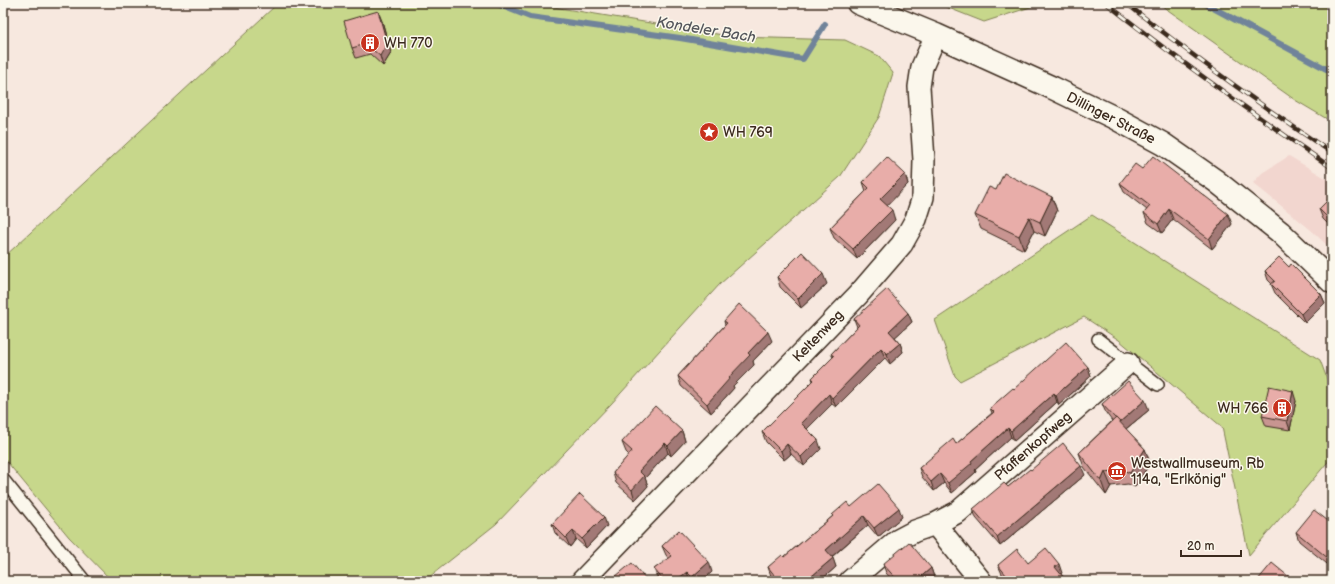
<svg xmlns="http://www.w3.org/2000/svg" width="1335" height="584" font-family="'Balsamiq Sans',sans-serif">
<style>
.built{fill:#f2d6cf}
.green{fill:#c7d78b;stroke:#818054}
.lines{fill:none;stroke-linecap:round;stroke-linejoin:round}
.stream{stroke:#6f839a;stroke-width:6}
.lane-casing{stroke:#3b2a1e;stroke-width:14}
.street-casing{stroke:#3b2a1e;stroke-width:24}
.secondary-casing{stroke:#3b2a1e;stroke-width:25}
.lane{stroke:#fbf7ec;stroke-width:11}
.street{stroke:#fbf7ec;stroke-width:21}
.secondary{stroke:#fbf7ec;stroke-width:22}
.rail-casing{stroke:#3b2a1e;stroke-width:4.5}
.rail{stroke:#fbf7ec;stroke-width:3;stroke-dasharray:9;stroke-linecap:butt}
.wall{fill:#c89591;stroke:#3b2a1e}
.shaded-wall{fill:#a27976;stroke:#3b2a1e}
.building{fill:#e8ada9;stroke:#3b2a1e}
.labels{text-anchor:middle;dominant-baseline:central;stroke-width:3;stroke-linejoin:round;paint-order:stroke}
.poi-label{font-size:14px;fill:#3b2a1e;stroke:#fbf7ec;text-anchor:start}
.street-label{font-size:14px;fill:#3b2a1e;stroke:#fbf7ec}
.water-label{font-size:15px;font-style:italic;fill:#55575c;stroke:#fbf7ec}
</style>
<rect width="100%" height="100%" fill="#f7e8df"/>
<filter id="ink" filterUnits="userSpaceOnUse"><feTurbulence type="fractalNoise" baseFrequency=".025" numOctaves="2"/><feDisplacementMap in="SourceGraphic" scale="8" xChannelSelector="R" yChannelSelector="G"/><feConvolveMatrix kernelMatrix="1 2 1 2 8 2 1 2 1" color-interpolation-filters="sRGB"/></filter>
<g filter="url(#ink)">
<path class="built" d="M1289 156 1332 182V250L1311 230 1253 183 1262 173Z"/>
<path class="green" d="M270 3H529L735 37 845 40 879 56 893 73 879 117 840 177 720 284 611 404 496 524 424 581H112L69 537 3 457V258L275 6Z
M936 3H1043L984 22Z
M1158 3H1332V122L1295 100Z
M1092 215 1320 360 1332 392V457L1249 555 1222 427 1119 340 1084 317 960 381 955 376 935 320Z"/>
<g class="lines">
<path class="stream" d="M495 3 530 17 680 38 803 59 825 24
M1204 3 1332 72"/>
<defs>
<path id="lane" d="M1098 339 1158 385
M3 479 85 581"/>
<path id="street" d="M935 524 981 581
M582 581 858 295 902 244 916 219 923 197 924 160 919 87 922 67 936 35
M850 581 898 540 915 531 935 524 958 512 1128 363"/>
<path id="secondary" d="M858 3 936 35 1053 88 1115 118 1163 144 1216 181 1280 232 1332 282"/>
</defs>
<use href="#lane" class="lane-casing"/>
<use href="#street" class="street-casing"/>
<use href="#secondary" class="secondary-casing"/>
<use href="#lane" class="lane"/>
<use href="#street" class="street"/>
<use href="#secondary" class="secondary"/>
<defs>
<path id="rail" d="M1106 3C1179 61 1255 115 1332 168
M1126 3C1192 56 1262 106 1332 153"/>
</defs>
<use href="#rail" class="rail-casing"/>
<use href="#rail" class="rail"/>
</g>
<path class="wall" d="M382 21 391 53 383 66 370 54 356 58 352 48Z
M1142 169 1232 224 1212 249 1173 219 1162 233 1148 223 1144 213 1147 210 1124 192 1120 183Z
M905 174 908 184 887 205 895 220 857 259 834 238 830 228 866 191 863 182Z
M996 190 1052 197 1057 211 1045 236 1034 231 1024 250 981 229 975 215Z
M1332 196V228L1323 219 1319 209Z
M1289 267 1321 294 1325 303 1305 323 1275 293 1271 284H1272L1268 280 1265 271Z
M777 277 827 284 801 308 780 287Z
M908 313 912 322 895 337 900 343 903 352 890 364 885 358 836 407 832 404 807 429 821 449 804 466 791 454 784 460 766 442 762 432 813 381 812 378 833 357 831 354 857 327 854 319Z
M724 321 772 341 753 361 754 365 733 386 734 388 711 413 681 386 678 376 725 325Z
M1088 367 1091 376 1059 405 1057 402 1014 441 1011 437 975 470 976 472 952 493 944 483 934 491 922 477 919 468 956 444 992 413 990 408 1014 389Z
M1296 401 1290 430 1266 426 1262 416Z
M1102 404 1149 410 1126 429 1145 449 1150 463 1135 487 1128 484 1111 486 1106 495 1084 467 1079 453 1112 421 1106 413Z
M682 431 685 441 671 456 668 453 645 478 648 486 635 500 616 483 613 473 629 455 626 452 622 442Z
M1031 470 1085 475 1000 546 976 518 973 509 1008 487Z
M851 507 902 517 878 537 868 525 832 557 836 567 820 581H775L771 576 768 567 784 557 833 516 832 515Z
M552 524 607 526 586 548 576 539 570 547 555 533Z
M1332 524V568L1299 541 1296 532Z
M662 546 712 572 702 581H660L658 579 654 569 669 559 666 555Z
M1028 563 1062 573 1061 574 1064 578 1065 581H1008L1002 574 998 565Z
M883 564 931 568 934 577 930 581H893L886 573Z"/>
<path class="shaded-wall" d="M378 11 382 21 391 53 383 66 380 56Z
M905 174 908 184 884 209 880 199Z
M1052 197 1057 211 1045 236 1040 222Z
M1169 209 1173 219 1162 233 1158 224Z
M892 210 895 220 857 259 853 249Z
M1228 214 1232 224 1212 249 1209 239Z
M1029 217 1034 231 1024 250 1019 236Z
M823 274 827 284 801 308 798 299Z
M1321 294 1325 303 1305 323 1301 314Z
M908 313 912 322 892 340 889 331Z
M768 332 772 341 753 361 754 365 733 386 734 388 711 413 707 404 729 377 748 353Z
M900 343 903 352 890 364 887 354Z
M881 348 885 358 836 407 832 398Z
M1088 367 1091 376 1059 405 1056 395Z
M1293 391 1296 401 1290 430 1287 421Z
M1054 393 1057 402 1014 441 1011 431Z
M829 394 832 404 804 432 801 423Z
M1145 400 1149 410 1122 432 1119 423Z
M1008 428 1011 437 975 470 976 472 952 493 948 483 971 461Z
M682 431 685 441 671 456 668 446Z
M818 440 821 449 804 466 801 457Z
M665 443 668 453 645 478 648 486 635 500 632 490 639 471Z
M787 444 791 454 784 460 781 451Z
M1145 449 1150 463 1135 487 1130 473Z
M1081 466 1085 475 1000 546 997 537Z
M1105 472 1111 486 1106 495 1101 481Z
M940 474 944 483 934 491 931 482Z
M899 508 902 517 878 537 874 528Z
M864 516 868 525 829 559 826 550Z
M604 517 607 526 586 548 582 539Z
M573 531 576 539 570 547 566 538Z
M1332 555V567L1329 559Z
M833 558 836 567 820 581H806Z
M709 562 712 572 702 581H693L692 577Z
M1059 564 1062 573 1058 576 1055 567Z
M931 568 934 577 930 581H916Z
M687 572 690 581H675Z
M799 575 802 581H792Z
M1064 578 1065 581H1060Z"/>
<path class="building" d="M378 11 387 43 380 56 366 44 352 48 344 21Z
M1153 156 1228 214 1209 239 1169 209 1158 224 1144 213 1150 206 1120 183 1135 164 1142 169Z
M887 157 905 174 880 199 892 210 853 249 830 228 869 188 863 182Z
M1004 173 1052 197 1040 222 1029 217 1019 236 975 215 989 187 996 190Z
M1332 196V222L1319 209Z
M802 252 823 274 798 299 777 277Z
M1279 257 1289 267 1291 264 1321 294 1301 314 1271 284 1275 281 1265 271Z
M887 289 908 313 889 331 900 343 887 354 881 348 832 398 829 394 801 423 818 440 801 457 787 444 781 451 762 432 814 380 812 378 834 356 831 354 859 325 854 319Z
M739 304 768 332 748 353 750 355 729 377 730 378 707 404 678 376 727 323 724 321Z
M1066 342 1088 367 1056 395 1054 393 1011 431 1008 428 971 461 972 463 948 483 940 474 931 482 919 468 953 439 956 444 994 412 990 408 1013 388 1014 389Z
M1128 381 1145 400 1120 422 1116 418H1115L1102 404Z
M1269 386 1293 391 1287 421 1262 416Z
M655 406 682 431 668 446 665 443 639 471 644 476 632 490 613 473 632 451 622 442Z
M1116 418 1145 449 1130 473 1123 470 1105 472 1101 481 1079 453Z
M1063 443 1081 466 997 537 973 509 1004 483 1008 487 1030 469 1031 470Z
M878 484 899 508 874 528 864 516 826 550 833 558 806 581H805L799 575 792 581H779L768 567 782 555 784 557 833 516 832 515 847 502 851 507Z
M580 494 604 517 582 539 573 531 566 538 552 524Z
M1314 510 1332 524V555L1329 559 1296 532Z
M679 530 709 562 692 577 687 572 675 581H664L654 569 672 556 662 546Z
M909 542 931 568 916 581H898L883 564Z
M1046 548 1059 564 1055 567 1064 578 1060 581H1011L998 565 1017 549 1028 563Z
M632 563 647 581H610Z
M1272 563 1294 581H1257Z
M487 577 490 581H482Z"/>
</g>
<defs>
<symbol id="building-disc" viewBox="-11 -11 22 22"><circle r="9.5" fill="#c8321e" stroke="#fbf7ec"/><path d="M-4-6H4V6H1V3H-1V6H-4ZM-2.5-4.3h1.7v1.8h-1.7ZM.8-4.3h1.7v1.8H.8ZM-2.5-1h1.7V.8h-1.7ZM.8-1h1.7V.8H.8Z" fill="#fff"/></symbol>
<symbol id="sight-disc" viewBox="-11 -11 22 22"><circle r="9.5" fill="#c8321e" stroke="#fbf7ec"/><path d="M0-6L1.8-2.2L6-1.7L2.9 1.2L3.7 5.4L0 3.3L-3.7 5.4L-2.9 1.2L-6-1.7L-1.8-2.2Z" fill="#fff"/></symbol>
<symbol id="museum-disc" viewBox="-11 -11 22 22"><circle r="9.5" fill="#c8321e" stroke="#fbf7ec"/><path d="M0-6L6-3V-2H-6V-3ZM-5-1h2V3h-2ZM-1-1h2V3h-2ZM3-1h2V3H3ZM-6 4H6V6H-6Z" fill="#fff"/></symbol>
</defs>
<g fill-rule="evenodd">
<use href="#building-disc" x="359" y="32" width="22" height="22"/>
<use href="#sight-disc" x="698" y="121" width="22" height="22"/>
<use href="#building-disc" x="1271" y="397" width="22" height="22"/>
<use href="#museum-disc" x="1106" y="460" width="22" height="22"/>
</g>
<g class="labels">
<g class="poi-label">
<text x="384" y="43">WH 770</text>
<text x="723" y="132">WH 769</text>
<text x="1268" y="408" text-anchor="end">WH 766</text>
<text x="1131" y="463">Westwallmuseum, Rb<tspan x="1131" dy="16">114a, "Erlkönig"</tspan></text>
</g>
<g class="street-label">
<text transform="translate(1111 118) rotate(27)">Dillinger Straße</text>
<text transform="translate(818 336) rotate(-46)">Keltenweg</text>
<text transform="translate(1033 446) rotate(-41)">Pfaffenkopfweg</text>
</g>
<g class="water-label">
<text transform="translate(706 30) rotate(9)">Kondeler Bach</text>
</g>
</g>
<rect width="1335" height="584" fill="none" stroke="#fbf7ec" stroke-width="16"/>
<rect x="8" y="8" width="1319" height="568" fill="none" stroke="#3b2a1e" stroke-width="1.5" filter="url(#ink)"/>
<path d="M1181 550v6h60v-6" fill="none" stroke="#3b2a1e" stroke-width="2"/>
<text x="1187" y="550" font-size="12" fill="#3b2a1e" stroke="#fbf7ec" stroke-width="3" paint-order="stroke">20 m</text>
</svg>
